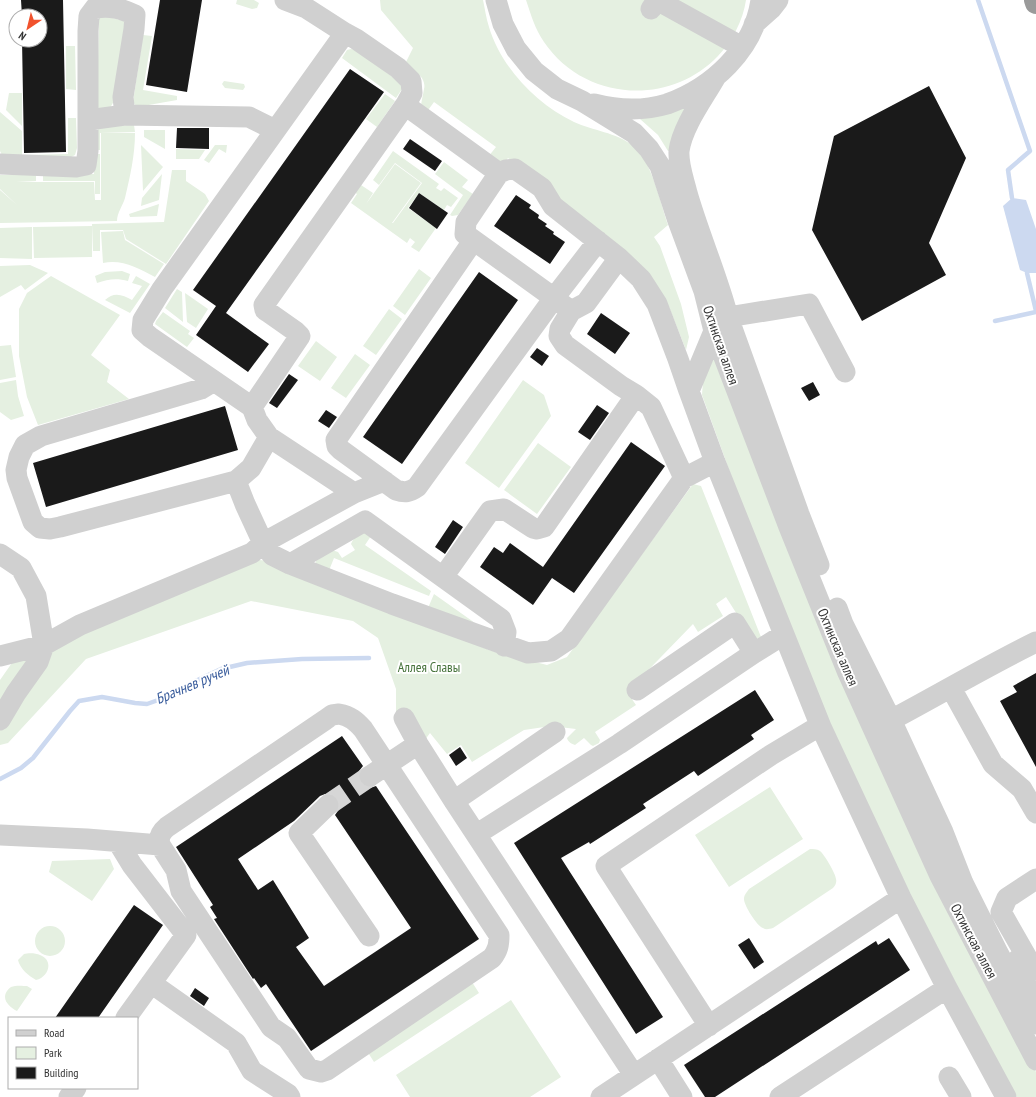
<svg xmlns="http://www.w3.org/2000/svg" width="1036" height="1097" font-family="'PT Sans Narrow',sans-serif">
<style>
.green{fill:#e5f0e1}
.water{fill:#ccd9f0}
.lines{fill:none;stroke-linecap:round;stroke-linejoin:round}
.stream{stroke:#ccd9f0;stroke-width:4.5}
.building{fill:#1a1a1a;fill-rule:evenodd}
.minor-tunnel{stroke:#d6d6d6;stroke-width:21;stroke-dasharray:21 10;stroke-linecap:butt}
.minor{stroke:#d0d0d0;stroke-width:21}
.highway{stroke:#9a9a9a;stroke-width:22}
.labels{text-anchor:middle;dominant-baseline:central;stroke-width:4;stroke-linejoin:round;paint-order:stroke}
.street-label{font-size:14px;fill:#333;stroke:#fff}
.park-label{font-size:14px;fill:#47733c;stroke:#fff}
.water-label{font-size:15px;font-style:italic;fill:#395c9c;stroke:#fff}
</style>
<rect width="100%" height="100%" fill="#fff"/>
<path class="green" d="M237 0H254L259 3 257 8 252 9 236 4Z
M380 0H483C485 9 486 18 489 27 501 67 536 104 574 122 593 131 616 132 633 146 652 161 660 202 668 225L654 237 660 246 681 304 689 337 686 350 669 307 656 286 559 201 550 187 508 158 505 162 502 163 488 157 496 147 434 102 426 113 421 108C421 101 423 96 424 89 427 77 413 70 405 64L413 48 381 10Z
M526 0H746C743 21 732 41 718 56 669 107 584 101 544 42 535 29 531 15 526 0Z
M99 14 127 22 114 101 110 108 103 110 97 107Z
M143 35 152 36 143 90 177 96V100L137 107 133 102Z
M66 46H75L76 90 66 89Z
M351 49 356 50 401 83 402 89 396 98 342 58 347 50Z
M224 81 244 84 245 87 243 90 225 88 222 84Z
M9 93H22V126L6 110Z
M385 94 395 101 377 127 366 119Z
M685 108 670 151H668L658 135 640 119Z
M0 112 22 131V155L68 154V118H76L77 148 75 155 71 157 2 155 0 151Z
M134 125 135 132 100 133V150H94L98 129 103 126Z
M144 130H165V149L144 137Z
M101 133H135C135 155 130 177 125 198 123 205 117 213 117 221L0 223V190L17 205 21 218 17 205 0 189V175H36V181L16 182H94L96 218 95 200H101Z
M141 145 163 167 143 191Z
M215 145H227L226 153 219 149 209 163 204 160Z
M176 149 205 150 199 159H176Z
M393 151 439 184 436 188 441 191 444 188 458 198 451 207 447 205 444 210 419 193 408 208 436 228 419 252 411 247 415 242 410 238 407 243 351 203 357 194 353 191 358 183 373 193 366 204 395 164 421 183 392 223H393L422 183 395 163 379 185 373 180Z
M94 154H100V194H95V181H43V174H94Z
M444 162 468 180 462 187 473 194 458 215 452 216 450 215 463 195 435 174Z
M172 170H186V181L205 194 209 201 166 264 126 239 123 230H100V251H93L92 224 164 222Z
M162 174 159 200 141 206 142 198Z
M159 204 157 216 130 217 129 214Z
M92 226V257L34 258 33 227Z
M32 227V259L0 258V228Z
M123 231 125 240 164 264 155 277C138 268 122 259 103 263L101 232Z
M30 265 48 273 25 290 21 285 0 297V266Z
M419 269 431 278 405 315 393 306Z
M122 271 130 274 128 281C117 278 108 279 97 283L95 276 105 272Z
M51 276 120 315 91 355 110 370 107 382 129 399 38 425 27 397 19 356V309L27 293Z
M136 276 150 284 130 313 105 300C114 291 123 295 132 300L142 286 132 283Z
M177 289 182 292 183 322 165 308Z
M185 293 208 309 196 328 187 322Z
M389 309 402 319 376 355 363 346Z
M163 312 190 331 188 334 194 338 187 347 155 324 156 321Z
M316 341 337 357 320 381 298 366Z
M11 345 16 377 0 380V346Z
M355 354 370 365 346 398 331 388Z
M716 359 937 880 1036 1072V1097H1017L1014 1095 908 891 830 723 761 558 702 395 703 381 713 360Z
M16 380 18 396 24 416 11 420 0 412V383Z
M523 380 544 395 551 416 499 488 465 463Z
M538 443 571 467 537 514 504 490Z
M693 484 701 486 761 637 757 639 752 638 726 597 716 604 723 616 698 632 693 624 627 692 636 705 595 732 600 740 599 743 593 746 591 745 584 738 575 745C572 744 568 742 567 738L576 729 551 726 524 730 472 762 461 745 447 754 430 733 422 744 396 721V689L378 638 353 621 251 601 86 659 8 743 0 745V680L14 660 259 560 281 562 489 650 547 665 567 657Z
M365 532 371 536 365 545 431 591 429 596 334 558 328 573 315 566 316 561 332 550 338 552 342 558 355 550 351 544C354 537 358 535 365 532Z
M434 594 475 623 428 608Z
M770 787 803 839 729 887 695 835Z
M810 849C813 849 817 849 820 851 824 854 836 874 836 879 837 883 835 886 833 888L773 928C769 929 766 930 763 928 757 926 743 904 744 898 744 895 747 892 749 889Z
M110 859 114 869 92 901 49 872 52 861Z
M35 941a15 15 0 1 1 30 0a15 15 0 1 1-30 0Z
M24 954C28 953 36 953 40 955 54 960 49 977 36 980 29 976 20 969 18 960Z
M472 982 479 993 374 1062 367 1051Z
M27 986 32 989 17 1011C10 1007 1 1000 7 991 8 990 9 988 11 987 16 985 23 986 27 986Z
M511 1000 561 1077 530 1097H410L396 1075Z"/>
<path class="water" d="M1012 198 1026 200 1036 229V273H1027L1020 270 1003 206Z"/>
<g class="lines">
<path class="stream" d="M978 0 1030 151 1008 170 1012 198
M1027 273 1036 311
M995 321 1036 312
M0 779 21 768 33 758 70 711 79 701 102 697 135 703 147 704 161 699 185 686 221 669 247 663 302 659 369 658"/>
</g>
<path class="building" d="M21 0H63L66 152 24 153 22 40H40V16H22Z
M160 0H202L187 92 146 85Z
M350 69 384 92 226 313 269 344 248 372 196 335 216 306 193 290Z
M929 86 966 158 929 243 946 275 862 321 812 230 834 136Z
M177 128H209V149L176 148Z
M410 139 442 161 435 171 403 149Z
M419 193 448 213 437 229 409 208Z
M516 195 531 205 529 208 539 215 538 218 547 224 545 226 554 232 553 234 565 242 550 264 494 226Z
M479 272 518 300 402 464 363 437Z
M601 313 630 333 615 354 587 334Z
M537 348 549 356 542 366 530 357Z
M289 374 298 380 277 408 269 403Z
M813 382 820 395 809 401 801 388Z
M597 405 609 413 590 440 578 432Z
M225 406 238 450 46 507 33 463Z
M326 410 337 417 329 428 318 421Z
M631 442 665 466 574 593 552 578 533 605 480 567 494 547 503 553 510 543 543 567Z
M453 520 463 527 445 554 435 547Z
M1036 673V767L1000 701 1017 692 1013 686Z
M755 690 774 720 751 735 754 739 698 776 694 771 643 804 646 808 590 844 589 842 561 858 663 1017 636 1034 514 843Z
M342 736 363 766 359 771 358 776 360 783 364 787 370 788 376 786 479 939 311 1051 266 984 261 988 254 978 253 979 214 919 217 918 210 907 213 905 176 847ZM325 794H332L337 797 340 802V808L335 815 411 928 324 986 296 947 309 938 273 880 258 890 238 859 294 821 320 796Z
M460 747 467 758 456 766 449 755Z
M134 905 163 925 98 1018H55Z
M749 938 764 962 754 969 738 945Z
M889 938 910 970 715 1097H705L684 1065 876 941 878 945Z
M195 988 209 998 204 1006 190 996Z"/>
<g class="lines">
<path class="minor-tunnel" d="M328 805 370 776"/>
<path class="minor" d="M285 0 306 8 345 33 356 39 398 68 411 81 412 93 406 104 412 110 499 173 506 170 515 169 542 188 553 206 619 258 641 279 657 304 678 359 689 391
M496 0 503 24 516 49 534 71 557 89 582 101 634 133 649 149 660 166 677 218 704 291 714 331 789 527 848 673 940 876 1036 1060
M651 9 657 0 742 47
M754 24 771 9 778 0
M345 33 162 289 143 320 142 330 150 337 252 407 300 336 295 331 268 312 265 310 264 305 406 104
M715 78C703 99 682 127 679 151 678 165 684 180 687 193 699 235 717 275 728 317L799 514 819 565
M594 104C617 110 644 111 667 104 712 88 754 50 761 0
M88 120 125 115 249 117 275 130
M0 164 76 167 86 165 88 151V31L89 16 95 8C111 6 120 8 135 15L134 29 123 97 125 115
M499 173 466 222 465 234 554 298 598 241
M473 241 336 440 337 446 341 450 396 490C405 493 410 492 417 487L554 298 571 311 586 303 619 258
M571 311 560 329 559 336 565 345 621 386 636 395 651 407 684 478
M728 317 809 304 845 372
M714 331 689 391 715 462 821 727 901 898 947 988 1006 1097
M214 381 201 389 41 436 25 445 19 457 16 470 17 478 33 522 40 528 50 529 60 527 236 481 251 468 269 437 257 420 252 407
M269 437 354 493
M236 481 245 504 263 543 272 555 290 564 392 604 528 653 551 651 569 639 684 478 715 462
M0 554 21 568 36 596 44 645 38 662 16 693 0 720
M290 564 365 521 501 619 506 632 504 646
M443 577 490 511 504 509 533 528 537 529 544 527 636 395
M837 608 843 624 891 720 943 832 963 883 997 951 1036 1024
M0 656 44 645 80 625 252 553 263 543 354 493 384 481
M951 688 993 764 1022 789 1036 813
M637 690 735 623 754 653
M339 714C350 716 356 721 363 729L499 935C499 945 498 950 492 958L327 1070 321 1072 309 1069 287 1038 271 1027 181 891 176 870 160 845C158 837 161 832 167 827L325 720 332 715Z
M404 718 418 744 454 801 634 1075
M891 720C940 694 987 666 1036 642
M370 776 418 744
M454 801 555 732
M328 805 299 833 369 936
M477 834 619 744 754 653 783 635
M0 835 87 839 160 845
M118 842 132 865 186 935 126 1018
M1017 960 1036 992
M1034 970 1001 912 1007 898 1036 879
M151 983 236 1043 252 1071 288 1094 290 1097
M709 1026 606 866 771 755 811 731 821 727
M658 1059 682 1097
M949 1077 961 1097
M69 1097 76 1088
M601 1097 901 898
M780 1097 947 988"/>
<path class="highway" d="M1035 0 1036 3"/>
</g>
<g class="labels">
<g class="street-label">
<text transform="translate(721 345) rotate(71)">Охтинская аллея</text>
<text transform="translate(838 647) rotate(67)">Охтинская аллея</text>
<text transform="translate(974 941) rotate(62)">Охтинская аллея</text>
</g>
<g class="park-label">
<text x="429" y="667">Аллея Славы</text>
</g>
<g class="water-label">
<text transform="translate(192 684) rotate(-23)">Брачнев ручей</text>
</g>
</g>
<rect x="8" y="1017" width="130" height="72" fill="#ffffff" stroke="#adadad"/>
<rect x="16" y="1030" width="20" height="6" fill="#d0d0d0" stroke="#adadad"/>
<text x="44" y="1037" font-size="12" fill="#333333">Road</text>
<rect x="16" y="1047" width="20" height="12" fill="#e5f0e1" stroke="#adadad"/>
<text x="44" y="1057" font-size="12" fill="#333333">Park</text>
<rect x="16" y="1067" width="20" height="12" fill="#1a1a1a" stroke="#adadad"/>
<text x="44" y="1077" font-size="12" fill="#333333">Building</text>
<g transform="translate(28 28) rotate(215)"><circle r="19" fill="#ffffff" stroke="#adadad"/>
<path d="M0-3L7 15L0 10L-7 15Z" fill="#f1522d"/>
<text y="-6" font-size="11" font-weight="bold" text-anchor="middle" fill="#333333">N</text>
</g>
</svg>
